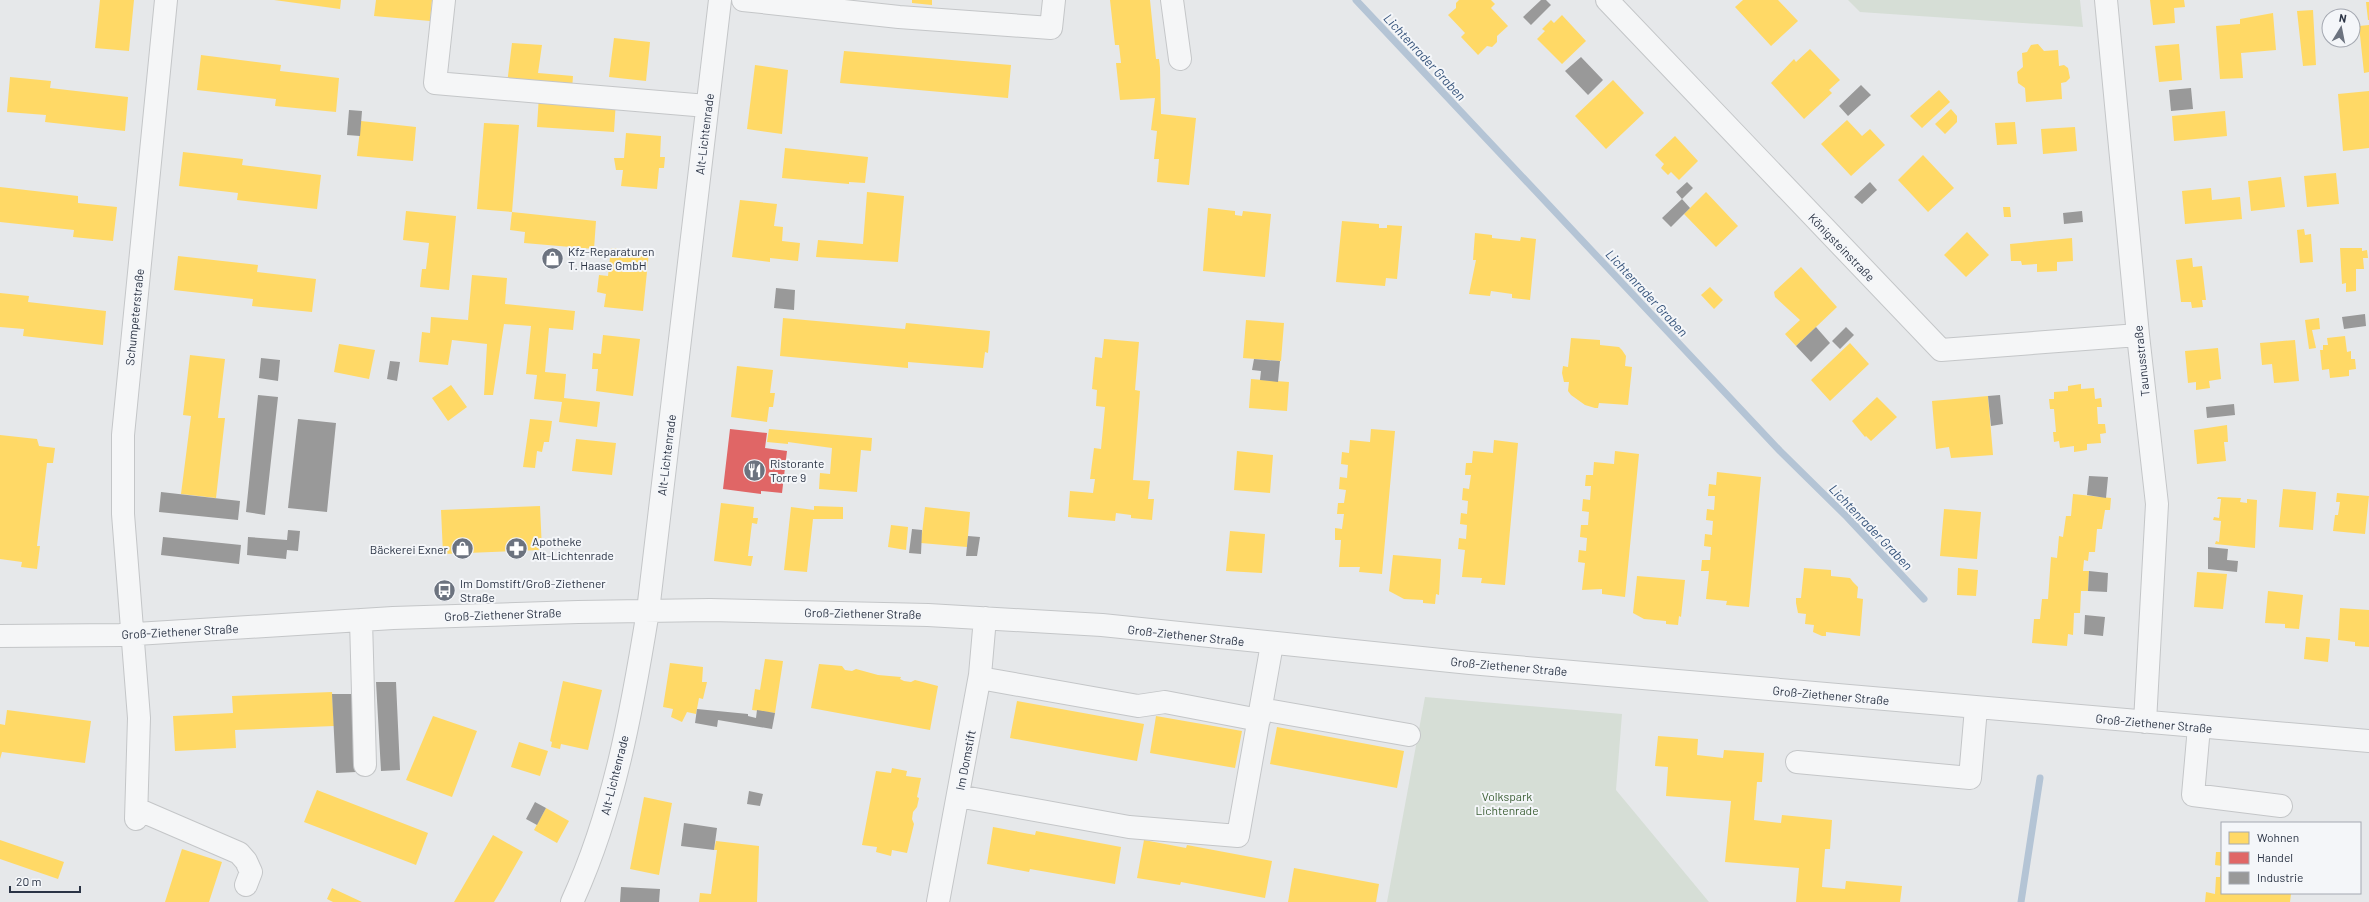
<svg xmlns="http://www.w3.org/2000/svg" width="2369" height="902" font-family="Barlow,sans-serif">
<style>
.green{fill:#d6ded6}
.homes{fill:#ffd966}
.shops{fill:#e06666}
.industry{fill:#999}
.lines{fill:none;stroke-linecap:round;stroke-linejoin:round}
.stream{stroke:#b4c4d5;stroke-width:7}
.minor-casing{stroke:#c4c6c8;stroke-width:24}
.minor{stroke:#f5f6f7;stroke-width:22}
.labels{text-anchor:middle;dominant-baseline:central;stroke-width:4;stroke-linejoin:round;paint-order:stroke}
.street-label{font-size:12px;fill:#2b3445;stroke:#f4f6f9}
.poi-label{font-size:12px;fill:#2b3445;stroke:#f4f6f9;text-anchor:start}
.park-label{font-size:12px;fill:#3f6138;stroke:#f4f6f9}
.water-label{font-size:13px;font-style:italic;fill:#34527a;stroke:#f4f6f9}
</style>
<rect width="100%" height="100%" fill="#e6e8ea"/>
<path class="green" d="M1848 0H2080L2083 27 1860 12Z
M1425 697 1622 714 1616 790 1709 902H1387Z"/>
<path class="homes" d="M100 0H134L129 51 95 48Z
M274 0H341L340 9Z
M376 0H432L430 21 374 16Z
M912 0H932V5L912 3Z
M1110 0H1150L1156 59H1159L1160 68 1161 114 1196 118 1189 185 1157 182 1159 159H1154L1157 131 1151 130 1155 98 1120 100 1116 63H1121L1119 45H1115Z
M1459 0H1491L1495 4 1491 8 1508 26 1497 36V42L1492 47 1487 46 1478 55 1461 37 1465 33 1448 15 1456 8V3Z
M1743 0H1778L1798 21 1771 46 1735 7Z
M2150 0H2184L2185 7 2174 8 2175 23 2153 25Z
M2366 2H2369V20H2368Z
M2313 10 2316 65 2303 66 2297 11Z
M2273 13 2276 50 2241 53 2243 78 2220 79 2216 26 2240 24V19Z
M1562 15 1586 41 1562 64 1537 39 1545 31 1542 29 1551 20 1554 23Z
M2369 25V72L2364 73 2359 26Z
M614 38 650 42 646 81 609 77Z
M512 43 542 45 538 73 573 76 572 89 507 84Z
M2038 44 2044 51 2058 50 2059 66 2064 65 2068 68 2070 78 2066 82 2061 83 2062 99 2026 102 2025 88 2018 83 2017 72 2023 67 2022 53 2027 52 2031 45Z
M2179 44 2182 80 2159 82 2155 46Z
M1810 49 1840 80 1829 90 1832 93 1804 119 1771 83 1794 59 1796 62Z
M844 51 1011 65 1008 98 840 83Z
M201 55 281 65 280 71 339 78 336 112 275 106 276 99 197 90Z
M755 65 788 70 782 134 747 129Z
M10 77 51 81 50 88 128 97 125 131 45 122 46 115 7 112Z
M1613 80 1644 113 1606 149 1575 116Z
M1939 90 1950 102 1922 128 1910 116Z
M2369 91V148L2343 151 2338 94Z
M539 95 616 100 614 132 537 127Z
M1951 109 1957 116V122L1945 134 1935 124Z
M2225 111 2227 136 2174 141 2172 116Z
M1847 120 1862 136 1870 129 1885 145 1851 176 1821 144Z
M361 121 416 127 413 161 357 156Z
M2015 122 2017 144 1997 145 1995 123Z
M484 123 519 125 512 212 477 209Z
M2075 127 2077 151 2043 154 2041 129Z
M626 133 661 136 660 157H665L664 168H659L657 189 621 186 623 170H616L614 158H624Z
M1675 136 1698 161 1679 180 1671 172 1668 175 1661 168 1664 164 1655 155Z
M785 148 868 157 865 183 849 182V184L782 178Z
M183 152 243 159 242 165 321 175 317 209 237 200 238 193 179 186Z
M1923 155 1954 188 1928 212 1898 180Z
M2336 173 2339 204 2307 207 2304 176Z
M2281 177 2285 207 2251 211 2248 181Z
M0 187 78 196V203L117 207 113 241 73 237 74 230 0 222Z
M2211 188 2212 200 2240 197 2242 219 2185 224 2182 191Z
M867 192 904 196 898 262 816 257 818 240 863 244Z
M1706 192 1738 226 1716 247 1684 214Z
M740 200 777 204 774 226 783 227 782 241 800 243 798 261 770 258V262L732 257Z
M2003 207H2010L2011 217H2004Z
M1208 208 1235 211V215L1242 216 1243 211 1271 214 1265 277 1203 271Z
M406 211 456 216 449 290 420 287 422 269H426L429 243 403 240Z
M512 212 596 221 594 249 524 243 525 232 510 230Z
M1342 221 1379 224V228H1387V225L1402 226 1397 279 1386 278 1385 286 1336 282Z
M2304 229 2305 235 2311 234 2313 262 2300 263 2297 230Z
M1967 232 1989 255 1966 277 1944 255Z
M1475 233 1492 235V238L1520 241 1521 237 1536 239 1530 300 1512 298V294L1491 291 1490 296 1469 294 1476 260H1473Z
M2072 238 2073 261 2057 262V271L2037 272V264L2022 265 2021 261H2011L2010 244Z
M611 248 649 252 643 311 604 307 606 294 597 292 599 275 608 276Z
M2340 248H2362V251L2367 250 2368 258H2363L2364 269H2356V291L2346 292V283L2342 284Z
M178 256 258 265 257 272 316 279 312 312 252 306 253 299 174 290Z
M2192 258 2193 267 2202 266 2206 300H2202L2203 307 2192 308 2191 302H2181L2176 260Z
M1801 267 1837 307 1796 346 1785 334 1800 320 1775 297 1774 292Z
M472 275 507 278 505 304 575 311 573 330 549 328 545 372 566 374 564 398 600 402 597 427 559 422 562 402 534 399 537 375 526 374 531 326 504 324 493 395H484L487 344 452 340 448 365 419 362 422 332 430 333 431 317 468 320Z
M1710 287 1723 300 1714 309 1701 295Z
M0 293 29 296 28 302 106 311 103 345 23 336 24 329 0 327Z
M783 318 905 329 906 323 990 331 988 353 985 352 983 368 908 362V368L780 356Z
M2319 318 2320 329 2312 330 2316 348 2309 349 2305 320Z
M1246 320 1284 323 1281 361 1243 358Z
M603 335 640 339 633 396 596 391 598 369H592L593 353 601 354Z
M2345 336 2347 352 2351 351V359H2355L2356 369 2349 370V376L2330 378 2329 369 2322 370 2320 350H2323V345H2328L2327 338Z
M1571 338 1600 340V345L1619 347 1622 350 1626 356 1625 366 1632 367 1628 405 1599 403 1598 408H1595L1585 405 1571 395 1568 391 1569 382H1564L1562 373 1563 366 1568 367Z
M1104 339 1139 342 1135 390 1140 391 1133 480 1150 481 1148 499H1154L1152 520 1131 518V515L1116 513 1115 521 1068 517 1070 491 1093 493 1095 479H1090L1094 448 1101 449 1105 407 1096 406 1097 390 1092 389 1095 357 1102 358Z
M2295 340 2299 381 2274 383 2272 364 2262 365 2260 343Z
M1850 343 1869 364 1830 401 1811 380Z
M339 344 375 350 369 379 334 372Z
M2218 348 2221 379 2209 381 2210 388 2196 390V382L2188 383 2185 351Z
M190 355 225 359 218 418H225L216 498 181 494 191 416 183 415Z
M737 366 773 370 770 393H775L773 407H769L767 422 731 417Z
M1251 379 1289 382 1287 411 1249 408Z
M2081 384V389L2094 388 2095 399 2101 398 2102 407H2097L2098 424H2105L2106 433 2100 434 2101 443 2087 444V450L2074 452V446L2060 448 2059 441 2054 442 2053 432H2056L2054 409H2050L2049 399H2054V392L2068 391V386Z
M451 385 467 407 448 421 432 398Z
M1988 396 1993 455 1951 458 1949 447 1936 449 1932 401Z
M1877 397 1897 417 1871 441 1866 436 1865 437 1852 421Z
M530 419 552 421 549 442H544L542 452 537 451 535 468 523 467Z
M2227 425 2228 442H2224L2226 461 2197 464 2194 430Z
M769 429 872 438 871 451 861 450 857 492 819 489 820 473 830 474 832 448 788 442V444L767 442Z
M1371 429 1395 431 1382 574 1359 572 1360 567H1339L1341 540H1335V528L1342 529 1344 514H1337L1338 503H1344L1346 490 1339 489 1340 477 1347 478 1348 465 1341 464 1342 452 1349 453 1350 440 1370 442Z
M0 435 37 439 39 446 55 448 53 463H47L37 546H40L37 569 21 567 22 562 0 559Z
M576 439 616 443 612 475 572 471Z
M1494 440 1518 443 1505 585 1481 583 1482 578 1462 577 1465 550 1458 549 1459 538 1466 539 1467 525 1460 524 1461 513 1467 514 1468 501 1462 500 1463 488 1469 489 1471 475H1465L1466 463H1472L1473 451 1493 453Z
M1237 451 1273 455 1270 493 1234 490Z
M1615 451 1639 454 1625 597 1602 594V589L1582 590 1585 563 1578 562 1579 550 1586 551 1587 538 1580 537 1581 525H1588L1589 512 1582 511 1583 499 1590 500 1591 486H1585L1586 475H1593L1594 462 1614 464Z
M1717 472 1761 477 1749 607 1726 605 1727 601 1706 599 1709 571H1701L1702 560H1710L1711 547 1704 546 1705 534 1712 535 1713 521 1706 520 1707 509 1714 510 1715 496H1708L1709 484 1716 485Z
M2283 489 2316 492 2313 530 2279 527Z
M2337 493 2369 496 2365 534 2333 531 2335 515H2338L2340 502H2336Z
M2073 494 2111 498 2110 510H2105L2102 529H2097L2095 552H2089L2088 561 2084 560 2083 571H2089L2088 591H2081L2080 613H2074L2073 635 2068 634 2067 646 2032 643 2034 619H2040L2042 599H2048L2051 557 2057 558 2059 536 2063 537 2066 516H2071Z
M2218 497 2241 498 2240 502 2247 503V499L2257 500 2255 548 2215 544 2216 541 2219 542 2221 521 2213 520 2214 517 2219 518 2221 499H2217Z
M721 503 754 507 753 518H758L757 524 752 523 748 556H753L751 566 714 561Z
M540 506 542 550 443 554 441 510Z
M814 506 843 507V519H813L807 572 784 570 791 507 814 510Z
M925 507 970 512 967 547 921 543Z
M1944 509 1981 512 1977 559 1940 556Z
M891 525 908 527 906 550 888 547Z
M1230 531 1265 534 1262 573 1226 571Z
M1393 555 1441 559 1439 595 1436 594 1435 604 1423 603V600L1404 599 1389 591Z
M1804 568 1831 570V576L1850 578 1853 582 1858 587 1857 598 1863 599 1860 636 1826 632V636H1822L1813 632 1814 625 1805 624 1806 614 1798 613 1796 603V598H1801Z
M1958 568 1978 570 1976 596 1957 595Z
M2197 572 2227 574 2223 609 2194 607Z
M1637 576 1685 580 1681 617 1679 616 1678 625 1666 624V621L1644 619 1633 613Z
M2268 591 2303 595 2299 629 2285 628V624L2265 623Z
M2340 608 2369 610V647L2355 646V642L2338 640Z
M2306 637 2330 639 2328 662 2304 659Z
M765 659 783 661 775 713 752 710 755 689 760 690Z
M670 663 703 667 702 682H707L703 699 699 698 696 714 687 712 682 722 671 717 673 709 663 707Z
M819 664 842 666 845 670 852 671 856 669 878 675 901 677 900 679 904 681 911 682 915 680 938 686 930 730 811 708Z
M563 681 602 690 588 750 561 744 560 749 551 747 552 742 550 741Z
M332 692 334 726 235 730 236 748 175 751 173 716 233 713 232 696Z
M1017 701 1144 724 1137 761 1010 738Z
M7 710 91 721 85 763 2 752 0 759V724L5 725Z
M433 716 477 731 452 797 406 780Z
M1156 716 1242 731 1235 768 1150 753Z
M1277 727 1404 751 1397 788 1270 764Z
M1658 736 1698 739 1697 755 1723 758 1724 750 1764 753 1762 782H1757L1754 820 1781 823 1782 815 1832 820 1830 849H1825L1822 887 1845 889 1846 881 1902 886 1900 902H1796L1799 868 1725 862 1731 801 1666 796 1668 767 1655 766Z
M519 742 548 751 540 776 511 767Z
M892 768 907 771 906 776 921 778 917 797 919 798 917 807 913 812 912 819 914 824 907 853 892 850 891 856 876 852 877 847 862 845 876 771 891 773Z
M317 790 428 833 416 865 304 822Z
M644 797 672 803 659 875 630 869Z
M546 808 569 821 557 843 534 830Z
M993 827 1035 835 1036 831 1121 847 1115 884 1030 869 1029 872 987 864Z
M493 835 523 852 503 887 494 902H454Z
M0 840 64 862 58 879 0 859Z
M1144 840 1186 848 1187 845 1272 861 1265 898 1181 882 1180 885 1137 878Z
M716 841 759 846 757 902H699L700 893 711 894 717 850H714Z
M182 849 222 862 209 902H165Z
M2216 852H2222V866L2215 865Z
M2221 867 2222 893 2291 894 2290 902H2205L2206 892 2215 894 2216 877H2220Z
M1294 868 1379 884 1376 902H1288Z
M332 888 362 902H333L327 899Z"/>
<path class="shops" d="M730 429 767 433 765 448 787 451 782 493 761 491V494L723 489Z"/>
<path class="industry" d="M1541 0H1546L1551 5 1531 25 1523 17Z
M1581 57 1603 80 1588 95 1565 71Z
M1861 85 1871 95 1848 116 1839 106Z
M2191 88 2193 109 2171 111 2169 90Z
M349 110 362 111 360 136 347 135Z
M1687 182 1693 188 1682 199 1676 192Z
M1870 182 1877 190 1862 204 1854 197Z
M1682 199 1690 208 1671 227 1662 218Z
M2082 211 2083 222 2064 224 2063 213Z
M776 288 795 290 794 310 774 308Z
M2365 314 2366 326 2344 329 2342 317Z
M1816 327 1830 343 1811 362 1796 346Z
M1846 327 1854 335 1840 349 1832 341Z
M261 358 280 360 278 381 259 378Z
M1254 359 1280 361 1278 382 1260 380 1261 371 1252 370Z
M390 361 400 362 397 381 387 379Z
M258 395 278 397 265 515 246 512Z
M2000 395 2003 424 1991 426 1988 396Z
M2234 404 2235 415 2207 418 2206 407Z
M298 419 336 423 327 512 288 508Z
M2089 476 2108 477 2106 498 2087 495Z
M161 492 240 501 238 520 159 512Z
M912 529 922 530 921 554 909 553Z
M288 530 300 531 298 551 287 550 286 559 247 555 248 537 287 540Z
M968 536 980 537 977 556H966Z
M163 537 241 545 239 564 161 555Z
M2208 547 2228 549 2227 560 2238 561 2237 572 2208 569Z
M2089 571 2108 573 2107 592 2088 591Z
M2085 615 2105 617 2103 636 2084 634Z
M376 682H396L400 770 381 771Z
M332 694H352L356 772 336 773Z
M697 709 748 714V716L756 718 757 710 775 713 772 729 718 720 717 727 695 723Z
M749 791 763 794 760 806 747 804Z
M535 802 546 808 537 825 526 819Z
M684 823 717 828 714 850 681 846Z
M621 887 660 889 659 902H620Z"/>
<g class="lines">
<path class="stream" d="M1356 0 1780 451 1847 517 1924 599
M2021 902 2040 778"/>
<defs>
<path id="minor" d="M444 0 435 83 707 106
M743 0 899 17 1051 28 1054 0
M1172 0 1180 59
M1607 0 1941 350 2138 335
M2106 0 2138 335 2157 504 2145 722
M361 620 365 765
M0 636 120 635 393 618 578 612 710 610 928 615 1102 625 1470 663 2369 741
M980 678 1138 706 1165 702 1259 720
M1261 709 1409 735
M2199 727 2193 795 2281 806
M1797 762 1970 778 1976 708
M958 796 1129 827 1238 836 1272 644
M137 809 239 853 246 861 251 872 246 885
M136 819 139 718 123 514V435L166 0
M572 902C614 811 632 710 648 611L720 0
M938 902 980 675 985 618"/>
</defs>
<use href="#minor" class="minor-casing"/>
<use href="#minor" class="minor"/>
</g>
<defs>
<symbol id="shop-disc" viewBox="-11 -11 22 22"><circle r="9.5" fill="#6c737f" stroke="#f4f6f9"/><path d="M-5-2.5h2.3a2.7 3.5 0 0 1 5.4 0H5L5.5 6h-11ZM-1.5-2.5h3a1.5 2.3 0 0 0-3 0Z" fill="#fff"/></symbol>
<symbol id="restaurant-disc" viewBox="-11 -11 22 22"><circle r="9.5" fill="#6c737f" stroke="#f4f6f9"/><path d="M-5-6h1v4h1v-4h1v4h1v-4h1v5L-1.5 .5V6h-2V.5L-5-1ZM5-6V6H3V1.5H1.5Q1.5-4 5-6Z" fill="#fff"/></symbol>
<symbol id="pharmacy-disc" viewBox="-11 -11 22 22"><circle r="9.5" fill="#6c737f" stroke="#f4f6f9"/><path d="M-2-6h4v4h4v4h-4v4h-4v-4h-4v-4h4Z" fill="#fff"/></symbol>
<symbol id="bus-disc" viewBox="-11 -11 22 22"><circle r="9.5" fill="#6c737f" stroke="#f4f6f9"/><path d="M-5-6H5V4H4V6H2V4H-2V6H-4V4H-5ZM-3.5-4V0h7V-4ZM-3.5 1.2v1.5H-2V1.2ZM2 1.2v1.5H3.5V1.2Z" fill="#fff"/></symbol>
</defs>
<g fill-rule="evenodd">
<use href="#shop-disc" x="540" y="246" width="25" height="25"/>
<use href="#restaurant-disc" x="742" y="458" width="25" height="25"/>
<use href="#pharmacy-disc" x="504" y="536" width="25" height="25"/>
<use href="#shop-disc" x="450" y="536" width="25" height="25"/>
<use href="#bus-disc" x="432" y="578" width="25" height="25"/>
</g>
<g class="labels">
<g class="street-label">
<text transform="translate(704 134) rotate(-83)">Alt-Lichtenrade</text>
<text transform="translate(1842 247) rotate(46)">Königsteinstraße</text>
<text transform="translate(134 317) rotate(-84)">Schumpeterstraße</text>
<text transform="translate(2141 361) rotate(-96)">Taunusstraße</text>
<text transform="translate(666 455) rotate(-83)">Alt-Lichtenrade</text>
<text transform="translate(863 613) rotate(1)">Groß-Ziethener Straße</text>
<text transform="translate(503 614) rotate(-2)">Groß-Ziethener Straße</text>
<text transform="translate(180 631) rotate(-3)">Groß-Ziethener Straße</text>
<text transform="translate(1186 635) rotate(6)">Groß-Ziethener Straße</text>
<text transform="translate(1509 666) rotate(5)">Groß-Ziethener Straße</text>
<text transform="translate(1831 695) rotate(5)">Groß-Ziethener Straße</text>
<text transform="translate(2154 723) rotate(5)">Groß-Ziethener Straße</text>
<text transform="translate(965 760) rotate(-79)">Im Domstift</text>
<text transform="translate(614 775) rotate(-76)">Alt-Lichtenrade</text>
</g>
<g class="poi-label">
<text x="568" y="251">Kfz-Reparaturen<tspan x="568" dy="14">T. Haase GmbH</tspan></text>
<text x="770" y="463">Ristorante<tspan x="770" dy="14">Torre 9</tspan></text>
<text x="532" y="541">Apotheke<tspan x="532" dy="14">Alt-Lichtenrade</tspan></text>
<text x="448" y="549" text-anchor="end">Bäckerei Exner</text>
<text x="460" y="583">Im Domstift/Groß-Ziethener<tspan x="460" dy="14">Straße</tspan></text>
</g>
<g class="park-label">
<text x="1507" y="796">Volkspark<tspan x="1507" dy="14">Lichtenrade</tspan></text>
</g>
<g class="water-label">
<text transform="translate(1425 57) rotate(47)">Lichtenrader Graben</text>
<text transform="translate(1647 293) rotate(47)">Lichtenrader Graben</text>
<text transform="translate(1871 527) rotate(46)">Lichtenrader Graben</text>
</g>
</g>
<rect x="2221" y="822" width="140" height="72" fill="#f4f6f9" stroke="#a4a8b1"/>
<rect x="2229" y="832" width="20" height="12" fill="#ffd966" stroke="#a4a8b1"/>
<text x="2257" y="842" font-size="12" fill="#2b3445">Wohnen</text>
<rect x="2229" y="852" width="20" height="12" fill="#e06666" stroke="#a4a8b1"/>
<text x="2257" y="862" font-size="12" fill="#2b3445">Handel</text>
<rect x="2229" y="872" width="20" height="12" fill="#999999" stroke="#a4a8b1"/>
<text x="2257" y="882" font-size="12" fill="#2b3445">Industrie</text>
<g transform="translate(2341 28) rotate(10)"><circle r="19" fill="#f4f6f9" stroke="#a4a8b1"/>
<path d="M0-3L7 15L0 10L-7 15Z" fill="#6c737f"/>
<text y="-6" font-size="11" font-weight="bold" text-anchor="middle" fill="#2b3445">N</text>
</g>
<path d="M10 886v6h70v-6" fill="none" stroke="#2b3445" stroke-width="2"/>
<text x="16" y="886" font-size="12" fill="#2b3445" stroke="#f4f6f9" stroke-width="3" paint-order="stroke">20 m</text>
</svg>
